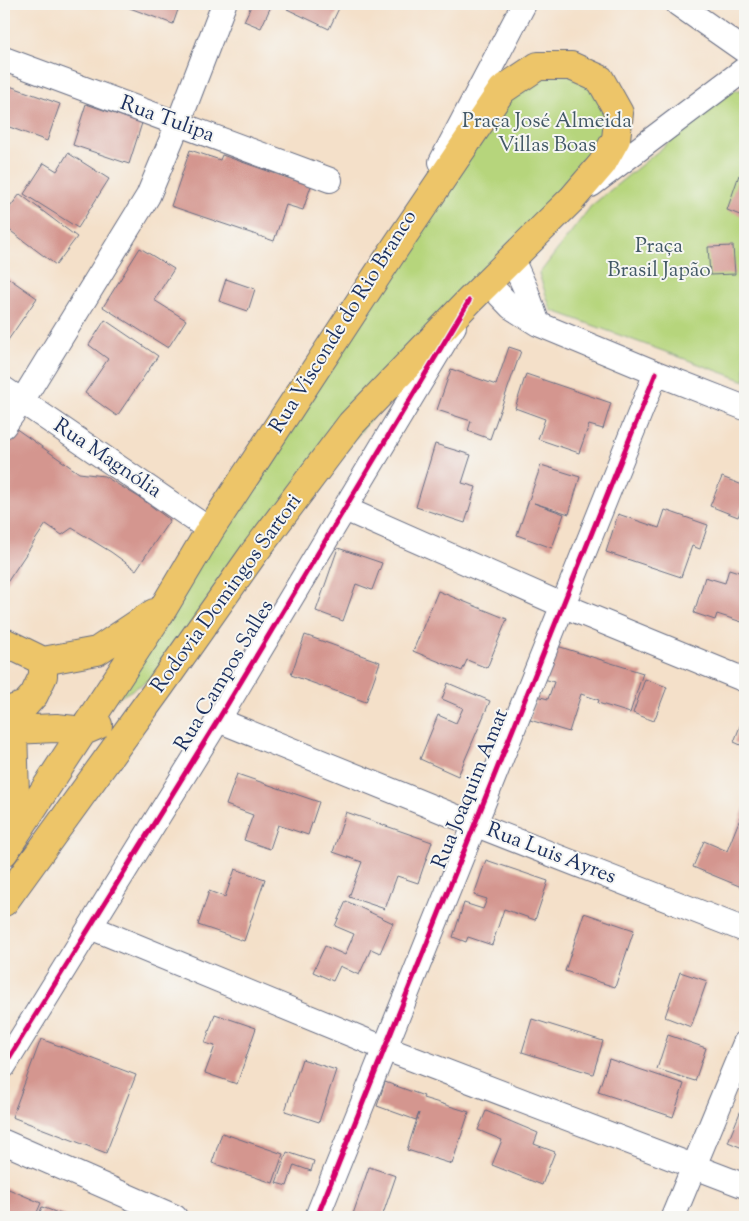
<svg xmlns="http://www.w3.org/2000/svg" width="749" height="1221" font-family="'Sorts Mill Goudy',serif">
<style>
.green{fill:#b6d57c;stroke:#68826d}
.building{fill:#d4968f}
.lines{fill:none;stroke-linecap:round;stroke-linejoin:round}
.minor-casing{stroke:#676d83;stroke-width:26}
.major-casing{stroke:#676d83;stroke-width:30}
.minor{stroke:#fff;stroke-width:24}
.major{stroke:#edc569;stroke-width:28}
.cycleway-casing{stroke:#f6f6f2;stroke-width:8}
.cycleway{stroke:#d6006c;stroke-width:5}
.labels{text-anchor:middle;dominant-baseline:central;stroke-width:4;stroke-linejoin:round;paint-order:stroke}
.street-label{font-size:21px;fill:#1b2f5e;stroke:#f6f6f2}
.park-label{font-size:21px;fill:#425866;stroke:#f6f6f2}
</style>
<rect width="100%" height="100%" fill="#f6f6f2"/>
<filter id="ink" filterUnits="userSpaceOnUse"><feTurbulence type="fractalNoise" baseFrequency=".02" numOctaves="2"/><feDisplacementMap in="SourceGraphic" scale="10" xChannelSelector="R" yChannelSelector="G"/><feConvolveMatrix kernelMatrix="1 2 1 2 8 2 1 2 1" color-interpolation-filters="sRGB"/></filter>
<filter id="wash" filterUnits="userSpaceOnUse"><feTurbulence type="fractalNoise" baseFrequency=".0096" numOctaves="4" result="noise"/><feDisplacementMap in="SourceGraphic" scale="20" xChannelSelector="R" yChannelSelector="G"/><feGaussianBlur stdDeviation="1.12" result="paint"/><feColorMatrix in="noise" values="0 0 0 0 0 0 0 0 0 0 0 0 0 0 0 0 0 1.4 0 .05"/><feComposite in="paint" operator="in"/></filter>
<g filter="url(#wash)">
<rect width="100%" height="100%" fill="#f4e0c9"/>
<path class="green" d="M540 69 598 82 613 138 468 299 170 668 108 704 505 93Z
M733 90H745V381L551 310 539 274 591 206Z"/>
<g id="blocks">
<path class="building" d="M119 4H180L173 24Z
M252 4H272L261 28 244 21Z
M289 4H341L329 29 287 9Z
M4 84 60 104 47 141 4 125Z
M86 104 142 123 129 164 73 145Z
M190 150 220 160 222 155 311 186 303 210 286 205 274 241 171 206Z
M68 153 109 179 78 228 24 194 44 163 57 171Z
M739 175 745 177V217L727 210Z
M20 194 77 237 56 265 4 226V215Z
M733 246 735 274 710 275 708 247Z
M140 248 174 269 154 300 186 320 168 348 103 307Z
M4 275 37 298 4 346Z
M226 279 255 289 248 311 219 301Z
M105 320 158 356 117 416 85 393 108 359 89 345Z
M509 347 521 351 490 439 468 431 471 421 437 410 451 369 496 385Z
M526 374 611 403 603 429 589 425 579 453 538 439 545 419 515 408Z
M15 428 79 473 104 476 142 499 170 520 136 570 111 552 72 528 62 535 46 524 4 587V442Z
M435 444 471 455 462 483 476 487 465 523 416 507Z
M541 465 580 477 569 514 534 503 564 514 552 548 517 535Z
M722 477 745 486V499L738 517 710 506Z
M665 510 708 525 700 549 692 546 681 577 606 552 618 514 659 528Z
M338 548 382 563 372 590 356 584 343 621 316 611Z
M729 569 745 574V623L717 614 715 620 694 613 705 577 725 583Z
M438 591 507 619 487 668 467 660 462 671 413 651Z
M305 635 380 662 366 702 291 675Z
M554 645 643 673 630 713 598 703 599 700 581 694 569 732 530 720 537 696 548 699 554 682 544 679Z
M645 679 667 687 654 721 633 713Z
M448 683 490 701 458 776 420 759 438 715 456 723 463 708 442 699Z
M745 713V747L734 742Z
M237 774 319 802 308 835 278 825 270 849 244 840 253 815 226 805Z
M745 806V885L744 888 693 867 704 841 727 851Z
M346 812 432 842 418 883 397 876 385 909 349 897 362 862 333 852Z
M486 860 548 881 535 920 504 909 492 945 468 937 466 942 453 937 464 903 483 909 487 899 474 895Z
M235 869 265 879 244 941 198 925 209 891 225 897Z
M346 901 393 923 380 953 371 949 359 975 340 966 333 981 313 972 325 946 345 955 354 934 335 926Z
M584 913 634 930 615 987 565 971Z
M680 972 707 981 691 1027 665 1017Z
M215 1014 256 1028 237 1084 205 1073 215 1046 205 1043Z
M532 1019 603 1041 593 1074 522 1052Z
M668 1035 706 1048 695 1081 657 1069Z
M41 1039 136 1075 106 1153 12 1117Z
M302 1059 336 1070 319 1122 285 1111Z
M609 1059 684 1084 673 1117 598 1092Z
M385 1082 424 1096 423 1098 469 1112 452 1164 407 1150 419 1113 416 1120 377 1106Z
M745 1100V1149L728 1142Z
M486 1111 538 1133 534 1144 555 1152 542 1185 492 1165 502 1140 478 1130Z
M222 1133 283 1154 273 1183 212 1163Z
M287 1152 314 1161 311 1171 294 1165 287 1186 276 1183Z
M369 1167 396 1176 382 1217H352Z
M4 1187 41 1203 35 1217H4Z
M42 1207 69 1217H38Z"/>
</g>
</g>
<g filter="url(#ink)">
<use href="#blocks" fill-opacity="0" stroke="#676d83" stroke-width="1"/>
<g class="lines">
<defs>
<path id="minor" d="M678 4 745 51
M4 59 330 180
M441 162 524 4
M591 185 745 69
M512 259 526 290 538 324
M488 283 511 307 538 324 656 373 745 408
M4 389 210 530
M4 426 22 401 148 196 178 124 224 4
M345 509 562 605 745 680
M218 720 474 824 745 930
M90 927 384 1048 745 1186
M4 1066 218 720 454 326
M4 1142 175 1217
M317 1217 656 373
M673 1217 745 1043"/>
<path id="major" d="M4 642 43 661 97 651 154 613
M4 711 13 730 15 795 10 829 6 838
M5 712 25 705 34 695 43 676V661
M13 730 56 728 84 731 98 725
M4 852 164 607 210 530 397 245 502 90 538 66H571L600 79 619 113 616 139 602 164 572 199 469 301 351 424 254 553 161 685 4 902"/>
</defs>
<use href="#minor" class="minor-casing"/>
<use href="#major" class="major-casing"/>
<use href="#minor" class="minor"/>
<use href="#major" class="major"/>
<defs>
<path id="cycleway" d="M4 1066 218 720 469 301
M317 1217 656 373"/>
</defs>
<use href="#cycleway" class="cycleway-casing"/>
<use href="#cycleway" class="cycleway"/>
</g>
</g>
<g class="labels">
<g class="street-label">
<text transform="translate(167 120) rotate(20)">Rua Tulipa</text>
<text transform="translate(344 322) rotate(-58)">Rua Visconde do Rio Branco</text>
<text transform="translate(107 459) rotate(34)">Rua Magnólia</text>
<text transform="translate(227 594) rotate(-54)">Rodovia Domingos Sartori</text>
<text transform="translate(225 676) rotate(-59)">Rua Campos Salles</text>
<text transform="translate(471 789) rotate(-68)">Rua Joaquim Amat</text>
<text transform="translate(551 854) rotate(21)">Rua Luis Ayres</text>
</g>
<g class="park-label">
<text x="547" y="122">Praça José Almeida<tspan x="547" dy="24">Villas Boas</tspan></text>
<text x="659" y="247">Praça<tspan x="659" dy="24">Brasil Japão</tspan></text>
</g>
</g>
<rect width="749" height="1221" fill="none" stroke="#f6f6f2" stroke-width="20"/>
</svg>
